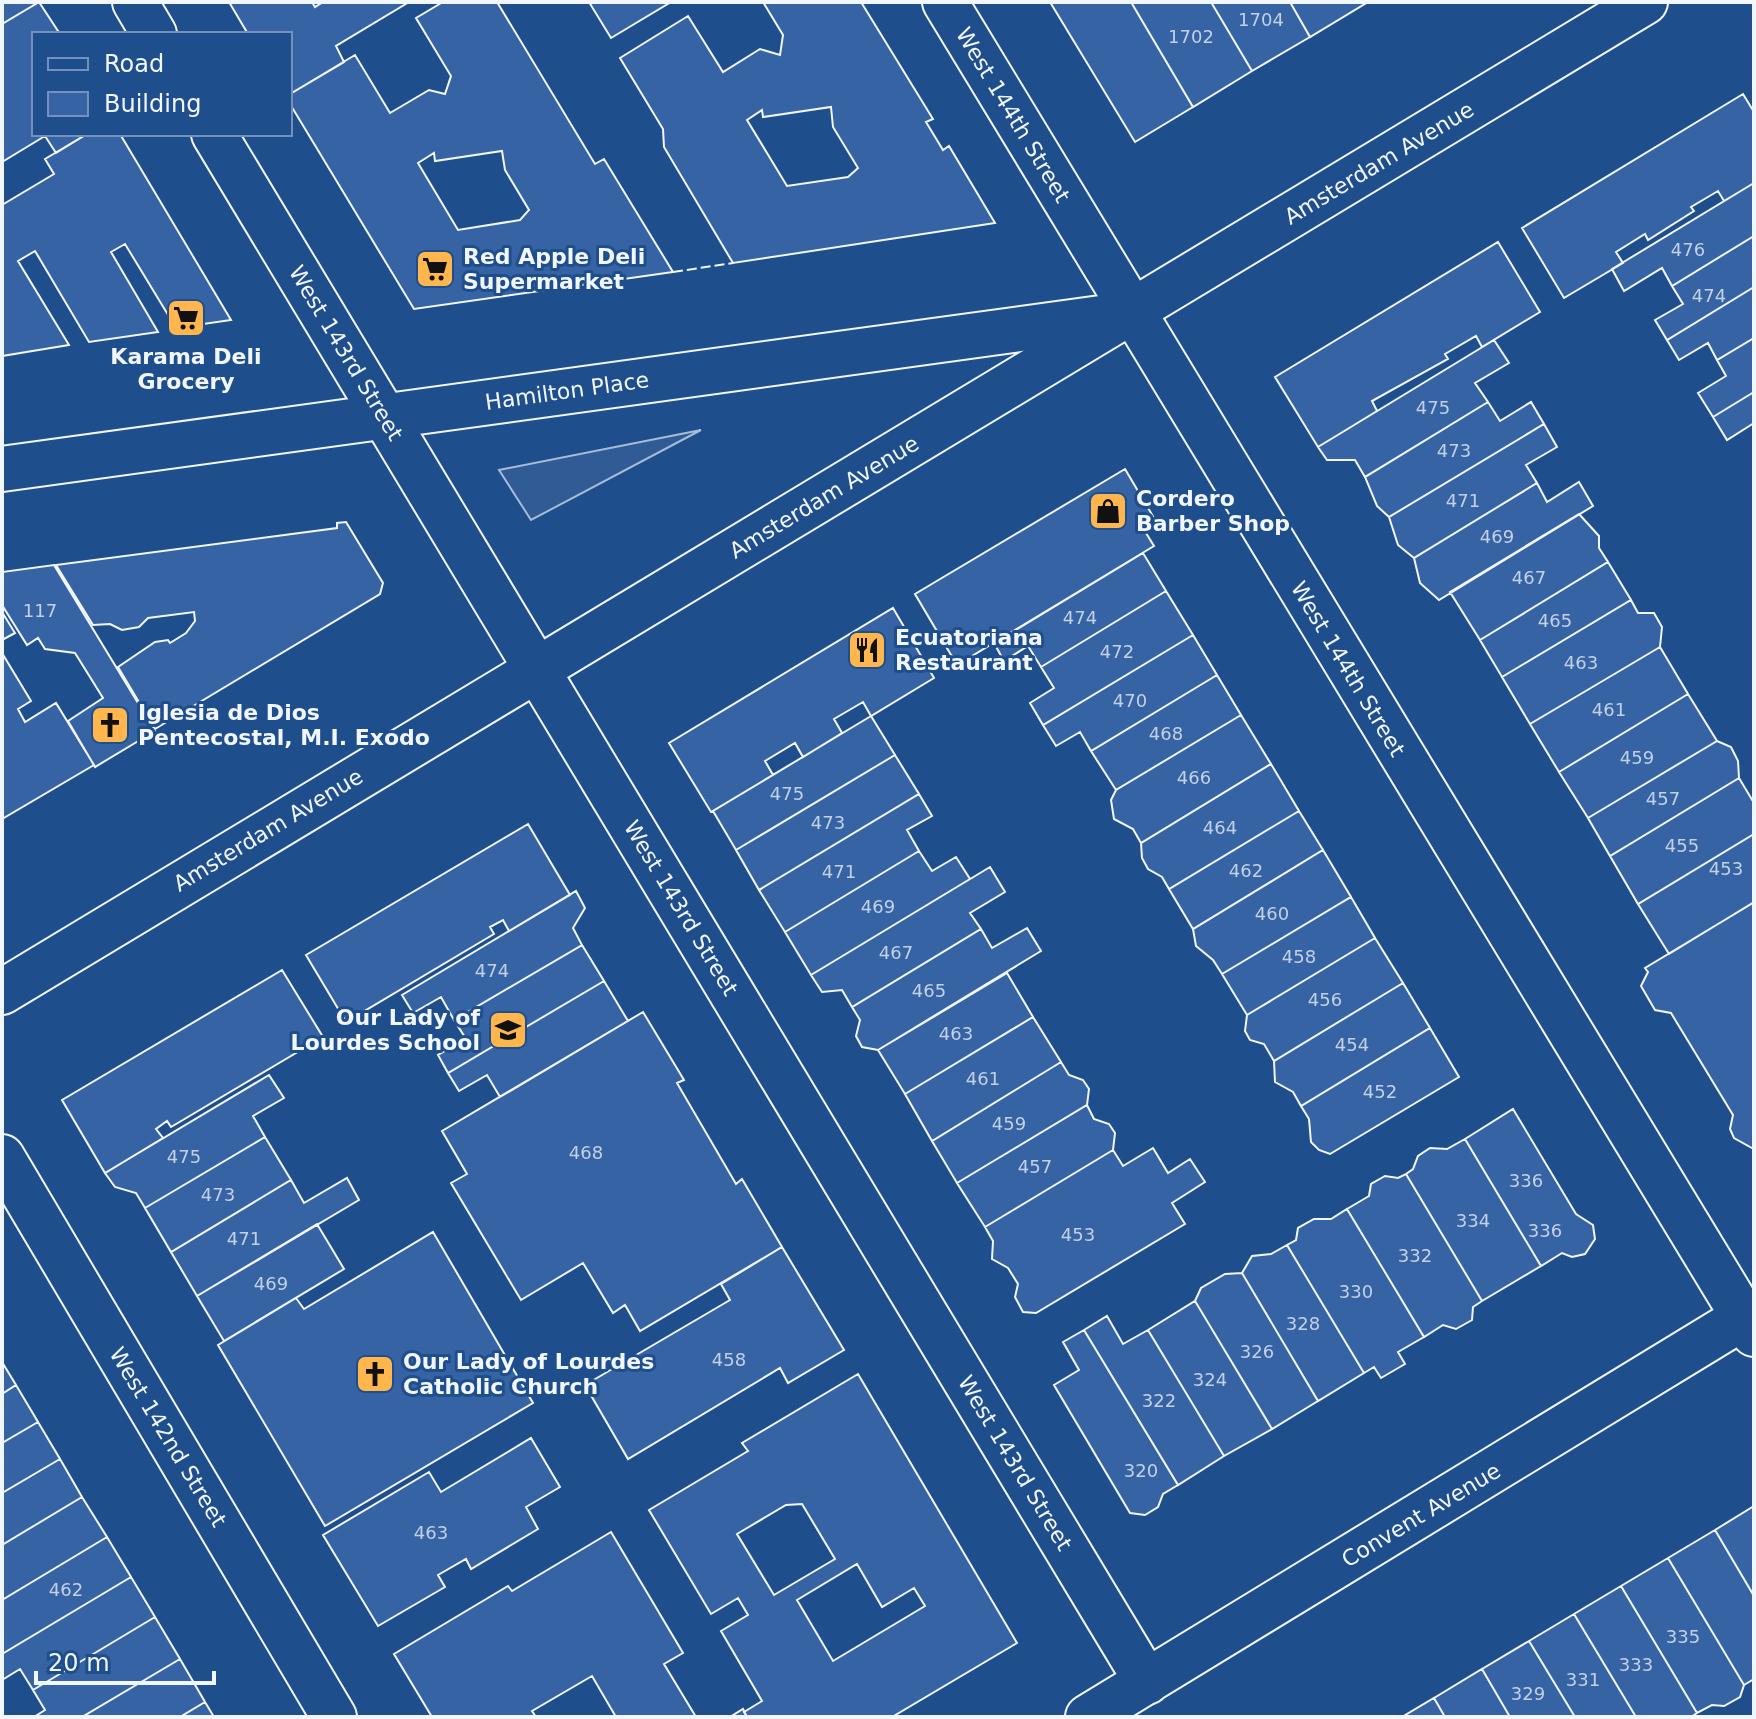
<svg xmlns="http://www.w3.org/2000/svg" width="1756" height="1719" font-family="'DejaVu Sans',sans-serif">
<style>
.built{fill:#305b95;stroke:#a8bbd7;stroke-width:2}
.building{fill:#3563a3;stroke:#f2f6ff;stroke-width:2;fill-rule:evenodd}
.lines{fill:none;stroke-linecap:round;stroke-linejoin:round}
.minor-casing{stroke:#f2f6ff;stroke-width:48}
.major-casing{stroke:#f2f6ff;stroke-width:48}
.minor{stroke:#1f4e8c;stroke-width:44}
.major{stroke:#1f4e8c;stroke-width:44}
.fence{stroke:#f2f6ff;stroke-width:2;stroke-dasharray:10 4;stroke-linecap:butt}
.labels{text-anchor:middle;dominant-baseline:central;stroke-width:6;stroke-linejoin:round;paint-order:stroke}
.number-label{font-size:18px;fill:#c3d1e8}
.street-label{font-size:22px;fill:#f2f6ff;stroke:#1f4e8c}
.poi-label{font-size:22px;font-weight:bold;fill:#f2f6ff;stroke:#1f4e8c;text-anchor:start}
</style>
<rect width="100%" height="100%" fill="#1f4e8c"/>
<path class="built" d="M701 430 531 520 499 470Z"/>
<path class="building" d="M2 2H39L2 24Z
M39 2 60 34H34V134H87L56 153 45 136 2 162V24Z
M229 2H312L315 7 323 2H409L336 46 344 62 290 94V34H248Z
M443 2H497L595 164 604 159 673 272 414 309 290 104V94L355 55 390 113 429 90 445 94 451 76 416 18ZM502 151 505 170 529 210 520 220 458 230 418 163 434 153 435 161Z
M589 2H671L611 38Z
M763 2H861L933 119 926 122 943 150 949 146 995 223 733 263 664 147 663 129 620 58 688 16 723 72 760 49 780 55 783 35ZM831 107 833 127 858 168 848 177 787 186 747 120 762 110 763 117Z
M1050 2H1131L1193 107 1135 142Z
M1131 2H1211L1252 71 1193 107Z
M1211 2H1290L1310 37 1252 71Z
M1290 2H1368L1310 37Z
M1743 94 1754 112V183L1724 201 1718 191 1691 207 1694 211 1648 240 1645 234 1616 252 1623 263 1564 298 1522 228Z
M87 134H120L231 320 176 328 125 244 111 252 158 332 89 342 35 251 18 261 69 345 2 356V205L54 174 45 159Z
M1754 183V236L1672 286 1662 268 1624 291 1612 269Z
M1754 236V287L1667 340 1655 320 1683 304 1672 286Z
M1498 242 1540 312 1482 347 1476 336 1445 354 1448 359 1372 401 1377 411 1318 447 1275 377Z
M1754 287V338L1717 360 1708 343 1679 360 1667 340Z
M1754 338V392L1713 417 1698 393 1726 376 1717 360Z
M1494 340 1509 363 1475 383 1488 402 1365 477 1355 460H1327L1318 447Z
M1754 392V423L1727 440 1713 417Z
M1488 402 1500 421 1531 402 1544 424 1389 517 1377 506 1365 477Z
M1544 424 1557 447 1526 465 1537 483 1414 558 1398 545 1389 517Z
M1125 469 1154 518 1141 525 1154 546 957 665 915 594Z
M1579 482 1593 506 1439 600 1420 583 1414 558 1537 483 1547 502Z
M1579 514 1599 536V548L1608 562 1480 640 1450 592Z
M346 522 383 583 380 594 155 729 118 667 155 642 168 640 170 643 186 633 195 621 194 612 148 618 139 627 122 630 110 624 93 625 56 565 337 528V523Z
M1143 553 1166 591 1041 667 1028 646 1004 661 994 643Z
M1608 562 1631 600 1502 677 1480 640Z
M54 565 155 731 95 767 68 721 103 698 75 653 45 649 38 638 27 645 2 605V572Z
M1166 591 1193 635 1043 725 1030 703 1054 688 1041 667Z
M1631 600 1638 613H1654L1662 627 1660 647 1530 724 1502 677Z
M893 608 934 678 871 716 863 702 834 719 842 733 803 757 795 743 765 761 773 775 711 812 669 743Z
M2 612 15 633 2 640Z
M1193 635 1217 675 1091 751 1080 732 1056 746 1043 725Z
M1660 647 1688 694 1559 772 1530 724Z
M2 653 31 701 18 709 25 722 56 703 94 765 2 819Z
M1217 675 1241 715 1116 790 1091 751Z
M1688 694 1717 741 1588 818 1559 772Z
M1241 715 1271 764 1141 843 1133 829 1114 819 1111 800 1116 790Z
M871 716 895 755 736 850 713 811Z
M1717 741 1731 747 1738 761 1739 778 1610 856 1588 818Z
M895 755 919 794 759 890 736 850Z
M1271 764 1299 811 1169 889 1162 877 1148 869 1142 858 1141 843Z
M1739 778 1754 803V834L1638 904 1610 856Z
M919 794 932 816 907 830 919 851 785 932 759 890Z
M1299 811 1323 850 1193 929 1169 889Z
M528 824 570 895 509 931 503 920 490 927 494 934 346 1022 306 955Z
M1754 834V902L1669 954 1638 904Z
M1323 850 1351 897 1222 974 1213 960 1196 946 1193 929Z
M919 851 932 871 956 857 970 879 811 975 785 932Z
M990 867 1005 892 970 913 981 929 852 1007 842 990 822 992 811 975Z
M576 891 585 908 573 928 582 945 454 1020 441 997 413 1013 402 995Z
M1351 897 1375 938 1247 1015 1222 974Z
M1753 903 1754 1148H1752L1734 1138 1730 1129 1733 1115 1671 1013 1655 1010 1641 986 1648 972 1645 968Z
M1027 928 1041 951 878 1050 862 1047 856 1036 860 1020 852 1007 981 929 992 948Z
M1375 938 1403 983 1274 1061 1264 1044 1250 1040 1245 1031 1247 1015Z
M582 945 604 981 448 1073 438 1055 466 1039 454 1020Z
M282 970 323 1037 171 1127 167 1121 156 1129 163 1138 105 1173 62 1100Z
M1007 973 1033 1017 905 1094 878 1050Z
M604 981 628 1021 500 1097 487 1075 459 1091 448 1073Z
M1403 983 1430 1028 1301 1106 1293 1092 1275 1082 1274 1061Z
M643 1012 684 1080 677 1083 736 1184 742 1179 782 1247 640 1331 625 1305 613 1313 583 1263 521 1300 451 1183 467 1174 442 1131Z
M1033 1017 1061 1062 932 1141 905 1094Z
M1430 1028 1459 1077 1330 1154 1319 1150 1311 1142 1309 1119 1301 1106Z
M1061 1062 1069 1075 1083 1080 1089 1089 1087 1105 957 1183 932 1141Z
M269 1075 284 1098 253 1116 265 1137 145 1208 136 1193 115 1187 105 1173Z
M1087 1105 1094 1119 1109 1124 1115 1133 1113 1150 985 1227 957 1183Z
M1513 1109 1576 1214 1593 1225 1595 1239 1585 1254 1572 1257 1562 1253 1541 1266 1465 1139Z
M265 1137 291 1180 171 1252 145 1208Z
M1465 1139 1541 1266 1482 1301 1406 1174 1413 1169 1418 1156 1430 1148 1447 1149Z
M1153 1148 1168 1173 1190 1159 1205 1182 1172 1203 1185 1224 1036 1313 1023 1312 1015 1297 1018 1284 1008 1268 992 1259 993 1241 985 1227 1113 1150 1123 1166Z
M1406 1174 1482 1301 1473 1307 1472 1320 1456 1329 1443 1325 1424 1337 1347 1209 1369 1196 1371 1184 1385 1176 1398 1178Z
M347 1178 359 1200 197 1296 171 1252 291 1180 304 1203Z
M1347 1209 1424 1337 1398 1352 1405 1364 1381 1378 1374 1367 1364 1373 1287 1245 1296 1240 1298 1228 1314 1219H1331Z
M317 1224 344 1269 224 1341 197 1296Z
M433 1232 533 1403 325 1526 218 1345 296 1298 304 1309Z
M1287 1245 1364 1373 1318 1401 1242 1273 1252 1256 1271 1254Z
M782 1247 844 1350 788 1383 780 1368 628 1459 585 1385 730 1300 721 1284Z
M1242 1273 1318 1401 1272 1429 1195 1301 1201 1288 1225 1274Z
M1195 1301 1272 1429 1224 1456 1148 1330Z
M1107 1316 1123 1344 1148 1330 1224 1456 1178 1485 1084 1330Z
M1084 1330 1178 1485 1163 1494 1158 1507 1145 1515 1130 1513 1054 1385 1079 1370 1063 1342Z
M2 1362 16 1385 2 1394Z
M858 1374 1017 1643 892 1717H747L744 1712 762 1701 721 1631 748 1615 738 1598 711 1614 649 1510 748 1451 742 1443ZM802 1504 835 1559 774 1595 737 1534 786 1505ZM857 1564 882 1607 914 1588 925 1606 833 1661 797 1600Z
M16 1385 38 1422 2 1443V1394Z
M38 1422 60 1459 2 1493V1443Z
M531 1438 560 1487 526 1507 538 1529 471 1569 466 1559 438 1575 445 1587 378 1626 323 1535 429 1472 441 1492Z
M60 1459 82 1497 2 1545V1493Z
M82 1497 107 1537 2 1600V1545Z
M1754 1506V1596L1715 1530Z
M1715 1530 1754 1596V1679L1744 1685 1668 1558Z
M611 1532 683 1653 664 1664 696 1717H616L592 1676 532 1711 536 1717H432L394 1654 508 1586 512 1591Z
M107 1537 131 1577 2 1654V1600Z
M1668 1558 1744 1685 1740 1697 1724 1706 1712 1705 1697 1713 1621 1586Z
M131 1577 155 1617 33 1690 20 1669 2 1680V1654Z
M1621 1586 1697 1713 1691 1717H1636L1574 1614Z
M1574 1614 1636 1717H1575L1529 1641Z
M155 1617 180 1659 82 1717H34L45 1710 33 1690Z
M1529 1641 1575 1717H1510L1482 1669Z
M180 1659 205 1702 180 1717H82Z
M1482 1669 1510 1717H1445L1434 1698Z
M1434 1698 1445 1717H1402Z
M205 1702 214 1717H180Z
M743 1709 747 1717H730Z"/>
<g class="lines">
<defs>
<path id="minor" d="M135 2 154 34
M945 2 1754 1334
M214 134 1147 1682
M2 469 1130 314
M2 1157 334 1717
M1088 1717 1754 1311"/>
<path id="major" d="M2 992 1645 2"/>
</defs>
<use href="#minor" class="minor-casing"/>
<use href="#major" class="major-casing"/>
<use href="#minor" class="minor"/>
<use href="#major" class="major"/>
<path class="fence" d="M673 272 733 263"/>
</g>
<defs>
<symbol id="supermarket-square" viewBox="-11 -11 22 22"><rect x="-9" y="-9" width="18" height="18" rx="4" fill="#ffb74d" stroke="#1f4e8c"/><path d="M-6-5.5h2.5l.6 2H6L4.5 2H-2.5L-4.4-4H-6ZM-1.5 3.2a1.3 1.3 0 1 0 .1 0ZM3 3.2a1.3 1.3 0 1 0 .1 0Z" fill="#111"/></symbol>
<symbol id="shop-square" viewBox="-11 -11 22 22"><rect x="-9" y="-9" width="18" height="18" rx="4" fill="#ffb74d" stroke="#1f4e8c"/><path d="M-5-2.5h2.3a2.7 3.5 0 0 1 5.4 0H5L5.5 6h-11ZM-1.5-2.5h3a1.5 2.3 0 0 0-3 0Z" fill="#111"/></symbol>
<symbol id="restaurant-square" viewBox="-11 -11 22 22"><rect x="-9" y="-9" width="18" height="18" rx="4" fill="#ffb74d" stroke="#1f4e8c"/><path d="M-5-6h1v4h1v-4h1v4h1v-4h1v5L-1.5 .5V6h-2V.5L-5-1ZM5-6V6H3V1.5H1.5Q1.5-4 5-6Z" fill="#111"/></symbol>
<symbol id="church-square" viewBox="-11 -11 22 22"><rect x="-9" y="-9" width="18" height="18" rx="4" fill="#ffb74d" stroke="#1f4e8c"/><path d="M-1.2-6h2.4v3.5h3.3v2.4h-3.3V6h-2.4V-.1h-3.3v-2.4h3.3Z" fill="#111"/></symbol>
<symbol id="school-square" viewBox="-11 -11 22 22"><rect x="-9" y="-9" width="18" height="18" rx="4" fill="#ffb74d" stroke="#1f4e8c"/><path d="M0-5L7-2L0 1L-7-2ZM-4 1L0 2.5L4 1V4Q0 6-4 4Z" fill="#111"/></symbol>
</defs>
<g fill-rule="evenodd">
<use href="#supermarket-square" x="413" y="247" width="44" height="44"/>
<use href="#supermarket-square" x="164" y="296" width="44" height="44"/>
<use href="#shop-square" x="1086" y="489" width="44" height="44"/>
<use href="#restaurant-square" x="845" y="628" width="44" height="44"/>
<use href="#church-square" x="88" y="703" width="44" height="44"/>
<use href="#school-square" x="486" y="1008" width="44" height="44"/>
<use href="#church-square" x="353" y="1352" width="44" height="44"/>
</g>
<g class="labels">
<g class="number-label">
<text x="1261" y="19">1704</text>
<text x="1191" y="36">1702</text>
<text x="1688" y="249">476</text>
<text x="1709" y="295">474</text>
<text x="1433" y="407">475</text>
<text x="1454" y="450">473</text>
<text x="1463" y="500">471</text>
<text x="1497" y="536">469</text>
<text x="1529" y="577">467</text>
<text x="40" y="610">117</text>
<text x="1080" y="617">474</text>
<text x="1555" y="620">465</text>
<text x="1117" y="651">472</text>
<text x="1581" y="662">463</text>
<text x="1130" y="700">470</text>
<text x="1609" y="709">461</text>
<text x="1166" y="733">468</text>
<text x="1637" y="757">459</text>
<text x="1194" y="777">466</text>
<text x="787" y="793">475</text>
<text x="1663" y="798">457</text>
<text x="828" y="822">473</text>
<text x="1220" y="827">464</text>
<text x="1682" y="845">455</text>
<text x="1726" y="868">453</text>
<text x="1246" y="870">462</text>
<text x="839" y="871">471</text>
<text x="878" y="906">469</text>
<text x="1272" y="913">460</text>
<text x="896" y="952">467</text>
<text x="1299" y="956">458</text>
<text x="492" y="970">474</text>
<text x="929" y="990">465</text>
<text x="1325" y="999">456</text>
<text x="956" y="1033">463</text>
<text x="1352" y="1044">454</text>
<text x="983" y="1078">461</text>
<text x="1380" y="1091">452</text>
<text x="1009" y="1123">459</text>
<text x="586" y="1152">468</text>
<text x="184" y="1156">475</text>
<text x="1035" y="1166">457</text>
<text x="1526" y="1180">336</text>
<text x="218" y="1194">473</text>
<text x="1473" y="1220">334</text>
<text x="1545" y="1230">336</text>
<text x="1078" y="1234">453</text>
<text x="244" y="1238">471</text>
<text x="1415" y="1255">332</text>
<text x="271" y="1283">469</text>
<text x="1356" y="1291">330</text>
<text x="1303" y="1323">328</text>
<text x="1257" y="1351">326</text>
<text x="729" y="1359">458</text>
<text x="1210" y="1379">324</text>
<text x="1159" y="1400">322</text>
<text x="1141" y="1470">320</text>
<text x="431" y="1532">463</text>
<text x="66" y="1589">462</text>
<text x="1683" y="1636">335</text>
<text x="1636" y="1664">333</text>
<text x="1583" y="1679">331</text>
<text x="1528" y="1693">329</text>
</g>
<g class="street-label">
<text transform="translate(1013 115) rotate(59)">West 144th Street</text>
<text transform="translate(1379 163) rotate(-31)">Amsterdam Avenue</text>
<text transform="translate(346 353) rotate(59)">West 143rd Street</text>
<text transform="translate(567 391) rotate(-8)">Hamilton Place</text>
<text transform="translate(824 497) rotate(-31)">Amsterdam Avenue</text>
<text transform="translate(1348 669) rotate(59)">West 144th Street</text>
<text transform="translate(268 830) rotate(-31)">Amsterdam Avenue</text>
<text transform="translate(681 908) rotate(59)">West 143rd Street</text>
<text transform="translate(168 1437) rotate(59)">West 142nd Street</text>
<text transform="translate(1015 1463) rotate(59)">West 143rd Street</text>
<text transform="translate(1421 1515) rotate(-31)">Convent Avenue</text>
</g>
<g class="poi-label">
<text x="463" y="256">Red Apple Deli<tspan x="463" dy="25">Supermarket</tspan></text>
<text x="186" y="356" text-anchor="middle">Karama Deli<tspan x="186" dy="25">Grocery</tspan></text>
<text x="1136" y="498">Cordero<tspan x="1136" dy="25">Barber Shop</tspan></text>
<text x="895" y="637">Ecuatoriana<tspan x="895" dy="25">Restaurant</tspan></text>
<text x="138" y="712">Iglesia de Dios<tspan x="138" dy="25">Pentecostal, M.I. Exodo</tspan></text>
<text x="480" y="1017" text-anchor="end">Our Lady of<tspan x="480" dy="25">Lourdes School</tspan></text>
<text x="403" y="1361">Our Lady of Lourdes<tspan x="403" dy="25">Catholic Church</tspan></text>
</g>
</g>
<rect width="1756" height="1719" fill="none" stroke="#f2f6ff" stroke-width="8"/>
<rect x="32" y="32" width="260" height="104" fill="#1f4e8c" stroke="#7391ba" stroke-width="2"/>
<rect x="48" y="58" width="40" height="12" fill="#1f4e8c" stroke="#7391ba" stroke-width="2"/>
<text x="104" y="72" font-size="24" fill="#f2f6ff">Road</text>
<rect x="48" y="92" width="40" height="24" fill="#3563a3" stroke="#7391ba" stroke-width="2"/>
<text x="104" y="112" font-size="24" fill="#f2f6ff">Building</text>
<path d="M36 1671v12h178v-12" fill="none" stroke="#f2f6ff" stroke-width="4"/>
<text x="48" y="1671" font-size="24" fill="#f2f6ff" stroke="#1f4e8c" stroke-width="6" paint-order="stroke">20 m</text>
</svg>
